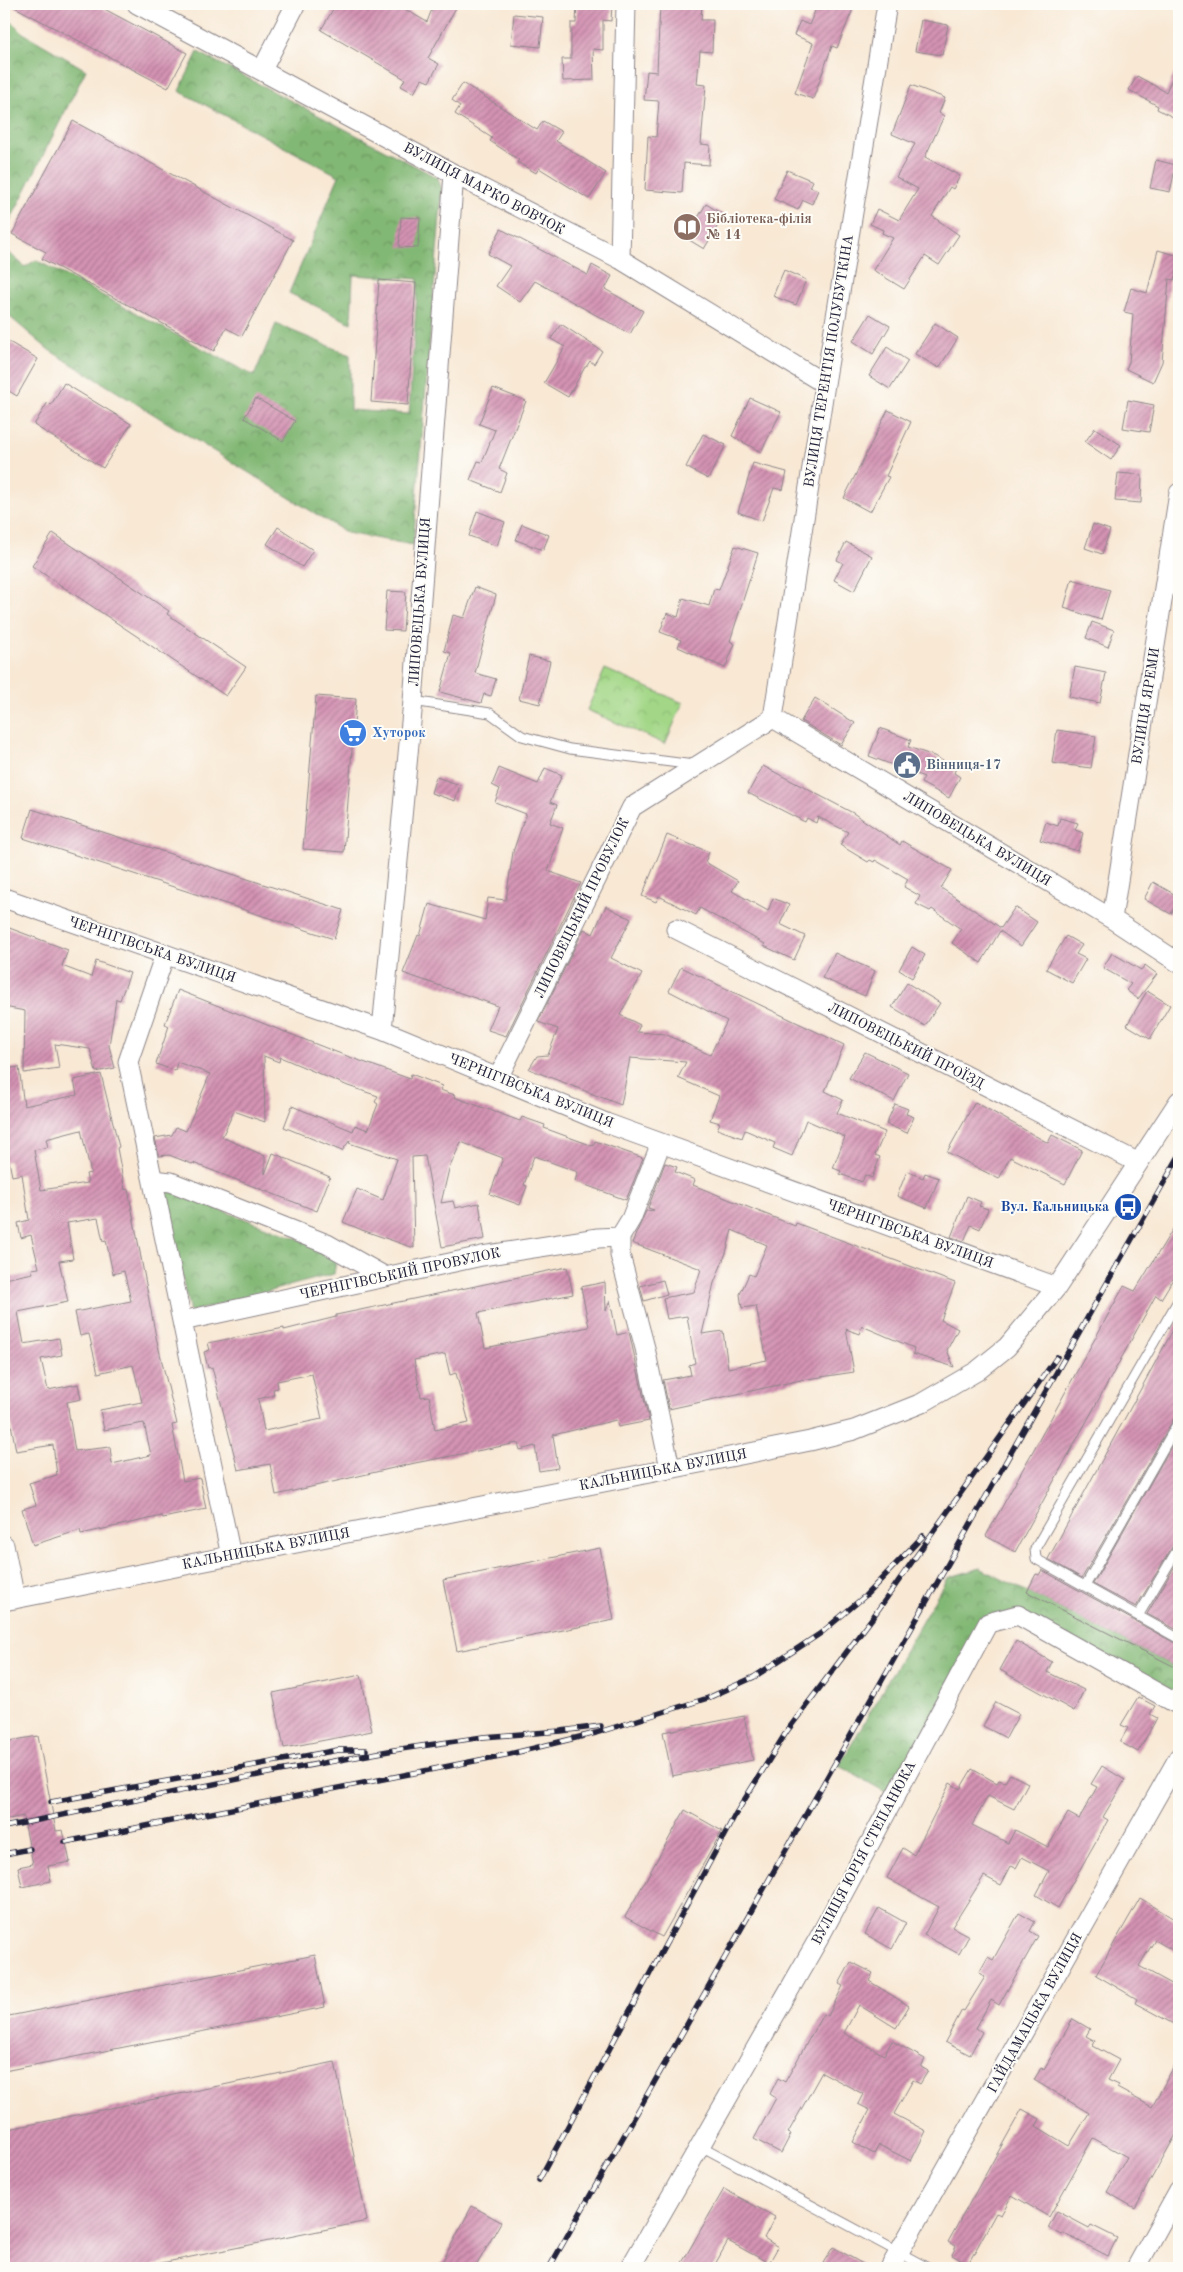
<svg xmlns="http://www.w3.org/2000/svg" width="1183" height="2272" font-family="'Old Standard TT',serif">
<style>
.forest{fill:url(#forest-crowns);stroke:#526d58}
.park{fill:url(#park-crowns);stroke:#627c61}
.building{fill:url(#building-hatch);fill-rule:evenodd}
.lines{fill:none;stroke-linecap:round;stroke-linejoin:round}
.service-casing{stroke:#8d8588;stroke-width:11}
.minor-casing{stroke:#8d8588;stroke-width:21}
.service{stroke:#fff;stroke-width:9}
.minor{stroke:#fff;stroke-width:19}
.rail-casing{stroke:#22223b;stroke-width:5.5}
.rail{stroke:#fdfcf7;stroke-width:4;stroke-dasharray:11;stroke-linecap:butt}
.labels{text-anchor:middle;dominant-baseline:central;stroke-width:4;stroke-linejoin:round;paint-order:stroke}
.street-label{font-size:14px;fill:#22223b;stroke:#fdfcf7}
.education-label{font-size:14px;font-weight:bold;fill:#785e54;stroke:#fdfcf7;text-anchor:start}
.shop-label{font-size:14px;font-weight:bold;fill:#366cbe;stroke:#fdfcf7;text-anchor:start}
.service-label{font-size:14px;font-weight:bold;fill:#4e5e75;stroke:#fdfcf7;text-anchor:start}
.transit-label{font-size:14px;font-weight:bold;fill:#164399;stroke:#fdfcf7;text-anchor:end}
</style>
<defs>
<pattern id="forest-crowns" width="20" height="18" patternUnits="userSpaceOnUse" patternTransform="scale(1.25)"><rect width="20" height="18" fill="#82b874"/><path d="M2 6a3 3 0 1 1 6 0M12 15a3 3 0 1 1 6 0" fill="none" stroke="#6a9560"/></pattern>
<pattern id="park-crowns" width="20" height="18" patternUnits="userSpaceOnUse" patternTransform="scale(1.25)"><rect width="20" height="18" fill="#a3d787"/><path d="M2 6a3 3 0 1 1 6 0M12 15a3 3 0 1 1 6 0" fill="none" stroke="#8cb875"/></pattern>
<pattern id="building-hatch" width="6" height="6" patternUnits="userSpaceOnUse" patternTransform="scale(1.25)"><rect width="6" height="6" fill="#d493b3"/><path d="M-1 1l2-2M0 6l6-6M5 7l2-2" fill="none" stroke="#ac7893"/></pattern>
</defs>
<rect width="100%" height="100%" fill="#fdfcf7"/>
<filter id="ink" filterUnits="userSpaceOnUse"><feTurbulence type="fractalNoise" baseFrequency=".02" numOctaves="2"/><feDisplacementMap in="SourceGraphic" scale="10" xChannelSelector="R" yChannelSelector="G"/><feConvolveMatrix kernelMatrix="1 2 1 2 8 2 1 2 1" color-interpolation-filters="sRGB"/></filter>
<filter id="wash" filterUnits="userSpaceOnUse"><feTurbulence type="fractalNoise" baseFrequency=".0096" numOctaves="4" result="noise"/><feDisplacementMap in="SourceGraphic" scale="20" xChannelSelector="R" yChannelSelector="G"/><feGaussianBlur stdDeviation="1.12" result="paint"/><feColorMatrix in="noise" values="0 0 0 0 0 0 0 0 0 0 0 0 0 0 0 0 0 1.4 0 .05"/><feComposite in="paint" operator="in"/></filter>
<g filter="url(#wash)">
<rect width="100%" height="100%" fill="#f8e8d4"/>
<path class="forest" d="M4 4H12L6 16 23 33 86 70 4 233Z
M198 52 438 178 442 191 413 545 347 533 49 350 4 312V248L25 267 36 260 254 376 276 324 350 355V410L409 414 418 279 353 275 351 323 289 293 339 176 179 91Z
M162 1188 323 1248 336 1261 334 1274 190 1312Z
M980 1568 1179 1669V1696L1019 1611 986 1618 889 1794 839 1766 947 1578Z"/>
<path class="park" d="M605 669 683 703 665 744 587 710Z"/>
<g id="blocks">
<path class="building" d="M9 4H95L187 53 168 88Z
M336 4H396L427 22 434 4H458L428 58 439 64 429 82 422 79 414 93 401 86 405 79 321 30Z
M577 4H612L611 21 603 20V50L593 49 594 80 563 81 562 59H571V23H576Z
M660 4H702L701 20H713L712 52 700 51 697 84 706 85 701 144 710 145 709 165 684 163 682 193 645 190 648 136 656 137 659 101 644 100 647 71 657 72Z
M818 4H840L853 9 837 48 832 46 813 99 795 93 813 43 794 35 800 21 809 25Z
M514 14 543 17 540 47 511 44Z
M921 20 948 25 942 55 915 51Z
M1179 63V120L1157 109 1158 106 1129 90 1137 76 1166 92Z
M463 83 537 130 543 121 562 132 556 141 606 173 589 199 539 168 536 173 517 162 519 160 490 141 492 138 455 114 460 106 452 100Z
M911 85 945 98 939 113 944 116 925 157 960 176 953 189 950 187 932 216 959 235 939 265 925 256 904 289 873 270 893 238 882 233 883 230 870 224 877 209 899 220 918 189 896 177 915 144 892 134Z
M73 121 293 240 242 336 226 328 214 351 42 259 46 252 12 234Z
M1156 160 1176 165 1170 192 1150 188Z
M787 170 813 181 810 187 818 190 812 204 803 200 798 210 774 199Z
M706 204 724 215 704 249 686 238Z
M401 217 420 218 418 248 399 247Z
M501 229 588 275 592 265 612 276 605 289 643 311 630 334 535 281 520 302 496 286 510 266 488 254Z
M1158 250 1179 256V262L1174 280 1169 279 1162 362 1153 382 1126 369 1129 362 1133 314 1124 312 1131 288 1147 293Z
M784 270 806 280 796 305 773 296Z
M379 280 416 283 408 405 371 402Z
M870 314 890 326 873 354 853 341Z
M935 323 958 338 939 368 915 354Z
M561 324 602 351 594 364 590 361 586 367H585L568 397 544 383 565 347 551 339Z
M4 339 38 359 17 396 4 388Z
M887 347 908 361 890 389 869 376Z
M64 383 131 424 103 468 34 425 48 402 51 405Z
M493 388 526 401 499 469 507 473 500 492 470 480 478 461 482 462 495 430 479 424Z
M256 398 295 421 283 441 244 418Z
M750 398 781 412 761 452 732 436Z
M1128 400 1154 405 1149 432 1123 428Z
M888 410 911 422 886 476 889 477 870 512 844 498Z
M1095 428 1121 445 1111 460 1085 442Z
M703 434 726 445 708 479 686 467Z
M753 463 787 472 783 490 774 488 762 521 738 512Z
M1118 473 1142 475 1141 503 1115 501Z
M477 511 505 522 497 546 469 536Z
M522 524 549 535 543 550 516 540Z
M1093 524 1110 530 1102 554 1085 548Z
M278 527 313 550 302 567 267 544Z
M53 533 169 611 167 614 246 667 226 696 32 566Z
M846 542 872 556 854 591 834 580 843 563 837 560Z
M735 546 758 553 730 641 735 644 725 668 678 647 681 640 660 632 667 613 678 617 683 598 709 606 714 589 719 590Z
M1072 579 1110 590 1101 620 1064 608Z
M475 587 496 595 475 673 496 679 491 696 484 694 481 703 440 692 451 653 444 651 453 615 464 618Z
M387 591 406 592 403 631 384 630Z
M1092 622 1114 630 1108 647 1086 638Z
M529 656 550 661 540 704 519 699Z
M1075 667 1106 673 1100 703 1069 697Z
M316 696 356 699 344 852 303 849Z
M815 698 855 723 841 745 801 721Z
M880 728 911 740 908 747 934 756 956 768 954 773 960 777 949 798 921 783 924 777 869 756Z
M1057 730 1096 736 1091 768 1052 763Z
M763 766 853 813 900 845 902 841 952 870 941 888 1001 928 1015 907 1037 922 1021 946 1000 931 981 963 952 943 961 929 932 909 930 911 916 904 920 896 904 887 908 879 875 860 874 862 870 860 868 862 840 845 848 832 818 817 816 823 807 818 805 822 752 795 748 793Z
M499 768 538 784 545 768 562 775 550 802 557 805 550 823 563 828 548 871 581 883 506 1036 488 1030 498 1006 403 973 418 935 420 936 429 904 485 920 488 898 506 900 513 852 526 814 495 802 500 789 492 785Z
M436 777 460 785 455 801 431 793Z
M32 809 343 910 334 939 23 838Z
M1060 818 1078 823 1075 830 1083 833 1078 851 1040 840 1046 822 1058 826Z
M667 835 709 852 705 862 738 881 732 891 768 911 773 898 789 905 780 924 805 936 794 960 764 946 765 944 700 908 696 915 659 896 656 902 642 896Z
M1153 882 1179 897 1171 914 1144 899Z
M606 906 631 919 611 958 642 974 620 1015 640 1025 637 1032 665 1034 710 1055 727 1021 669 991 681 967 844 1045 825 1091 843 1100 837 1113 885 1132 875 1155 880 1157 872 1178 865 1175 862 1182 840 1174 841 1171 833 1168 845 1137 806 1120 792 1156 773 1148 775 1143 745 1130 742 1138 717 1129 720 1123 710 1120 719 1096 678 1078 686 1062 630 1058 621 1105 529 1069 537 1056 548 1055 558 1029 538 1022 584 929 593 934Z
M4 926 68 950 62 966 91 977 96 961 130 973 120 1000 116 999 109 1046 115 1068 96 1072 90 1049 55 1044 59 1068 24 1073 25 1011 4 1007Z
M1066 936 1082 945 1076 954 1086 959 1072 983 1046 969Z
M912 947 925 955 912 978 899 970Z
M835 953 875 971 865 996 822 978Z
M1112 953 1141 970 1145 965 1157 974 1138 999 1126 990 1131 984 1103 968Z
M907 983 940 1003 925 1026 892 1007Z
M178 990 336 1052 410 1079 411 1074 442 1086 440 1090 455 1095 454 1097 520 1121 522 1117 545 1125 544 1128 593 1146 595 1141 643 1158 626 1200 575 1181 578 1172 534 1156 524 1185 527 1186 520 1205 490 1194 503 1158 461 1142 449 1169 441 1203 453 1201 455 1208 479 1203 485 1239 442 1247 425 1156 412 1157 414 1248 362 1230 343 1222 357 1189 383 1200 397 1159 349 1143 350 1140 342 1151 284 1127 292 1106 353 1131 355 1125 368 1130 378 1104 375 1102 378 1096 348 1086 280 1057 279 1062 264 1056 265 1122 234 1111 222 1137 265 1156V1174L273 1153 330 1177 317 1211 193 1163 192 1164 169 1155 159 1156 155 1138 172 1135 176 1127 186 1131 210 1074 177 1062 175 1071 156 1064 169 1026 165 1024Z
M1147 991 1170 1005 1150 1039 1127 1025Z
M865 1052 908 1073 894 1101 849 1078Z
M19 1067 24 1106 77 1095 74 1080 101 1074 119 1147 117 1148 125 1190 128 1189 156 1337 177 1424 172 1425 183 1481 200 1478 206 1509 163 1518 162 1516 81 1534 80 1530 33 1545 22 1509 36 1505 29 1483 57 1475 53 1445 16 1451 4 1386V1279L33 1273 32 1269 39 1268 31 1235 21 1238 18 1223 29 1220 22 1174 12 1176 9 1161 4 1162V1069ZM81 1130 91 1173 86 1174 88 1183 41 1190 34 1150 48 1147 46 1139ZM98 1218 103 1241 106 1240 113 1274 124 1271 131 1301 75 1312 80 1336 89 1334 98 1373 133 1365 142 1402 100 1410 104 1430 144 1423 151 1455 112 1464 110 1447 75 1451 67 1402 81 1399 78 1384 48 1390 41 1359 62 1355 59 1338 24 1344 18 1312 68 1302 59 1261 73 1259 67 1223Z
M975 1102 1048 1143 1052 1135 1082 1150 1065 1184 1010 1157 999 1179 947 1152Z
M895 1104 908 1109 906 1114 914 1117 907 1133 886 1124Z
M665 1163 677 1167 675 1172 695 1180 693 1185 795 1226 796 1223 955 1283 941 1320 958 1329 947 1350 954 1367 913 1354 914 1348 862 1326 859 1334 846 1329 854 1372 801 1380 669 1409 663 1380 691 1375 689 1365 695 1363 687 1316 667 1319 663 1298 694 1292 701 1269 632 1243 646 1211 654 1210 648 1208ZM732 1230 767 1245 754 1276 749 1274 740 1294 742 1308 756 1306 767 1360 728 1368 723 1331 702 1334 714 1283 726 1253Z
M907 1171 923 1178 925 1173 939 1178 927 1208 897 1196Z
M967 1196 981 1202 979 1206 988 1209 980 1229 971 1225 964 1241 951 1237Z
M1179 1219V1269L1161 1299 1156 1295 1015 1552 986 1536 1124 1286 1135 1291Z
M567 1267 573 1294 478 1313 485 1348 589 1327 581 1287 605 1282 606 1311 610 1300 617 1335 629 1332 649 1421 618 1427 616 1420 553 1435 558 1468 539 1471 535 1446 520 1450 518 1443 415 1463 276 1495 270 1464 238 1470 212 1367 208 1368 204 1352 210 1350 208 1343 284 1328V1330L336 1317V1315ZM445 1354 450 1375 456 1373 469 1423 435 1430 429 1396 421 1397 414 1360ZM312 1374 322 1419 264 1431 258 1399 274 1395 273 1389 278 1388 277 1381Z
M663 1280 667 1294 644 1301 640 1286Z
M1179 1319V1415L1174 1418 1082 1578 1048 1559Z
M1179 1433V1541L1174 1544 1136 1607 1093 1584Z
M600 1548 614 1620 457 1651 443 1580Z
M1179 1559V1631L1147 1614Z
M1042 1570 1173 1642 1179 1643V1669L1027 1592 1036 1574 1039 1575Z
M1016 1641 1052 1662 1047 1672 1084 1690 1074 1711 1000 1670Z
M361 1675 372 1731 284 1748 273 1693Z
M1138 1697 1155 1706 1150 1714 1157 1718 1138 1752 1120 1742 1128 1728 1121 1725Z
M996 1702 1019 1714 1006 1738 983 1726Z
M744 1716 753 1760 672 1776 663 1732Z
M38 1736 56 1831 63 1830 70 1862 48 1866 51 1881 22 1887 18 1867 33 1864 23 1816 4 1820V1742Z
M1102 1766 1125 1780 1103 1817 1108 1820 1058 1908 1036 1895 1049 1871 1022 1857 1016 1868 1011 1866 1001 1885 984 1876 952 1927 969 1936 959 1954 924 1935 939 1907 887 1878 903 1848 914 1855 950 1783 960 1789 972 1769 997 1783 999 1780 1005 1782 1010 1774 1028 1783 1014 1809 988 1796 972 1825 1008 1843 1015 1830 1048 1847 1068 1813 1079 1819 1097 1787 1091 1784Z
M685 1810 722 1831 662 1937 625 1917Z
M1140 1898 1179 1922V1954L1155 1940 1139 1966 1179 1988V2027L1135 2003 1137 1999 1096 1975Z
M879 1908 906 1923 892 1949 865 1934Z
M1019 1913 1035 1922 1030 1931 1038 1936 999 2005 991 2000 976 2028 982 2032 970 2055 945 2042 962 2010 964 2011 985 1977 979 1973 988 1957 993 1960Z
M315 1955 325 2007 4 2071V2017Z
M851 1962 873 1973 869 1981 909 2006 896 2028 859 2005 844 2033 884 2055 892 2041 925 2059 921 2067 928 2071 920 2084 913 2080 894 2114 926 2131 911 2161 879 2145 874 2154 853 2142 870 2110 858 2104 863 2094 822 2072 788 2133 791 2134 781 2153 754 2139 776 2098 770 2094 778 2078 785 2082 823 2014 828 2016 843 1986 839 1984Z
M1073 2019 1090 2029 1086 2036 1095 2041 1093 2046 1119 2060 1108 2080 1119 2085 1117 2088 1152 2107 1179 2057V2129L1135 2208 1107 2192 1127 2157 1093 2138 1049 2217 1012 2195 1001 2215 996 2213 968 2264 952 2255 956 2246 948 2242 1022 2109 1040 2119 1036 2126 1069 2146 1089 2113 1034 2080 1041 2068 1044 2069Z
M335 2062 367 2221 137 2268H4V2130Z
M724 2189 775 2217 764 2238 778 2247 769 2263 728 2241 713 2268H679Z
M472 2206 501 2222 475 2268H439Z
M1057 2211 1089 2228 1091 2225 1117 2238 1108 2256 1063 2233 1062 2235 1048 2228Z
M833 2247 870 2268H832L823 2263Z"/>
</g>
</g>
<g filter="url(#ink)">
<use href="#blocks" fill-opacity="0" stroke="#8d8588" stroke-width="1"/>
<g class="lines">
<defs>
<path id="service" d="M413 701 490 713 522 736 570 749 694 765
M1179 1299 1035 1549 1036 1559 1176 1637H1179
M1085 1586 1179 1421
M1138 1616 1179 1547
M699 2145 928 2268"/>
<path id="minor" d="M137 4 454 174 620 259 825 384
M262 70 296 4
M620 259 626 4
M773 718 825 384 887 4
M773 718 1112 919 1179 963
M4 898 382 1030 606 1123 1057 1287
M1112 919 1179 493
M676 929 1137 1162
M165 954 128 1062 231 1556
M382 1030 413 701 454 174
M498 1078 632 807 773 718
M661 1143 631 1219 620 1237V1255L645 1348 670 1468
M153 1180 171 1182 327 1244 384 1276
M182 1321 482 1256 598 1238 620 1237
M4 1545 15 1599
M4 1601 810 1441 854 1430 922 1403 977 1371 1007 1347 1057 1287 1179 1101
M630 2268 819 1938 988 1623 1018 1615 1179 1705
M890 2268 1179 1757
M1136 2268 1179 2190"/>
</defs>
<use href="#service" class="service-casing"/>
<use href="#minor" class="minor-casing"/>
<use href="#service" class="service"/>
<use href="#minor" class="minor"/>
<defs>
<path id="rail" d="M51 1802 338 1750H366
M4 1827 263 1774 394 1750 483 1737 561 1731 601 1726
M65 1842 510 1754 596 1733 708 1698 754 1677 821 1633 865 1596 923 1536
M4 1854 30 1849
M539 2180 735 1815 787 1731 873 1617 1057 1357
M549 2268 1179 1156"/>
</defs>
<use href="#rail" class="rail-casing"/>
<use href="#rail" class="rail"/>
</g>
</g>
<defs>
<symbol id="library-disc" viewBox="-11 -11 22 22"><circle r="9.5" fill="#8d6e63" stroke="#fdfcf7"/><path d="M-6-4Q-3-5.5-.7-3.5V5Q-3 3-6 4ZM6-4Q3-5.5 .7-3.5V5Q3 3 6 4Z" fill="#fff"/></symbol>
<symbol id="supermarket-disc" viewBox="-11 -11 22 22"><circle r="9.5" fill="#3f7fe0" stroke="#fdfcf7"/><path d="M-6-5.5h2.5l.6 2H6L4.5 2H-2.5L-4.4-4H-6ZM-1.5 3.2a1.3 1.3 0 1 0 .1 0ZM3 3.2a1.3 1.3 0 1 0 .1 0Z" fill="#fff"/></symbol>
<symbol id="civic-disc" viewBox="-11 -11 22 22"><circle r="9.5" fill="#5c6f8a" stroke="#fdfcf7"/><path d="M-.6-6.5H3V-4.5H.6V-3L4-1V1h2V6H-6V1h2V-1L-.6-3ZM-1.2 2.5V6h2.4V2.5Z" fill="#fff"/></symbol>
<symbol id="bus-disc" viewBox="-11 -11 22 22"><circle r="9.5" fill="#1a4fb4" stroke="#fdfcf7"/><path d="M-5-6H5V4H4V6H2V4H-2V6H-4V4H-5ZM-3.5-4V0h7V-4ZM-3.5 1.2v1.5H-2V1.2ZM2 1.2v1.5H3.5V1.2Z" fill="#fff"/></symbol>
</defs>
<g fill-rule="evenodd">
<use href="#library-disc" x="671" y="211" width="32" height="32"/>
<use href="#supermarket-disc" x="337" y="717" width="32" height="32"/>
<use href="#civic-disc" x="891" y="749" width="32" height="32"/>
<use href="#bus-disc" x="1112" y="1191" width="32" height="32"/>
</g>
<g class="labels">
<g class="street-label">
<text transform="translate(484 189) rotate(28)">ВУЛИЦЯ МАРКО ВОВЧОК</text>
<text transform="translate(829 361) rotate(-81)">ВУЛИЦЯ ТЕРЕНТІЯ ПОЛУБУТКІНА</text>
<text transform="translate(420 602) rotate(-86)">ЛИПОВЕЦЬКА ВУЛИЦЯ</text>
<text transform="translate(1146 706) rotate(-81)">ВУЛИЦЯ ЯРЕМИ</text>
<text transform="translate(977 839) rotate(31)">ЛИПОВЕЦЬКА ВУЛИЦЯ</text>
<text transform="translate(582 908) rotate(-64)">ЛИПОВЕЦЬКИЙ ПРОВУЛОК</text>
<text transform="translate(152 950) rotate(19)">ЧЕРНІГІВСЬКА ВУЛИЦЯ</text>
<text transform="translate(906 1046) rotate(27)">ЛИПОВЕЦЬКИЙ ПРОЇЗД</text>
<text transform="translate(531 1091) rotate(22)">ЧЕРНІГІВСЬКА ВУЛИЦЯ</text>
<text transform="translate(910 1234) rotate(20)">ЧЕРНІГІВСЬКА ВУЛИЦЯ</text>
<text transform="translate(400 1274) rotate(-12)">ЧЕРНІГІВСЬКИЙ ПРОВУЛОК</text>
<text transform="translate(663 1470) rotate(-11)">КАЛЬНИЦЬКА ВУЛИЦЯ</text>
<text transform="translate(266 1549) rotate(-11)">КАЛЬНИЦЬКА ВУЛИЦЯ</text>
<text transform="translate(864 1853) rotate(-62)">ВУЛИЦЯ ЮРІЯ СТЕПАНЮКА</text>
<text transform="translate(1035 2013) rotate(-61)">ГАЙДАМАЦЬКА ВУЛИЦЯ</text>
</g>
<g class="education-label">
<text x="706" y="219">Бібліотека-філія<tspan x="706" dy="16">№ 14</tspan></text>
</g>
<g class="shop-label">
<text x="372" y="733">Хуторок</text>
</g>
<g class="service-label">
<text x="926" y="765">Вінниця-17</text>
</g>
<g class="transit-label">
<text x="1109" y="1207">Вул. Кальницька</text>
</g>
</g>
<rect width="1183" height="2272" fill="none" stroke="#fdfcf7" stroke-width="20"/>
</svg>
